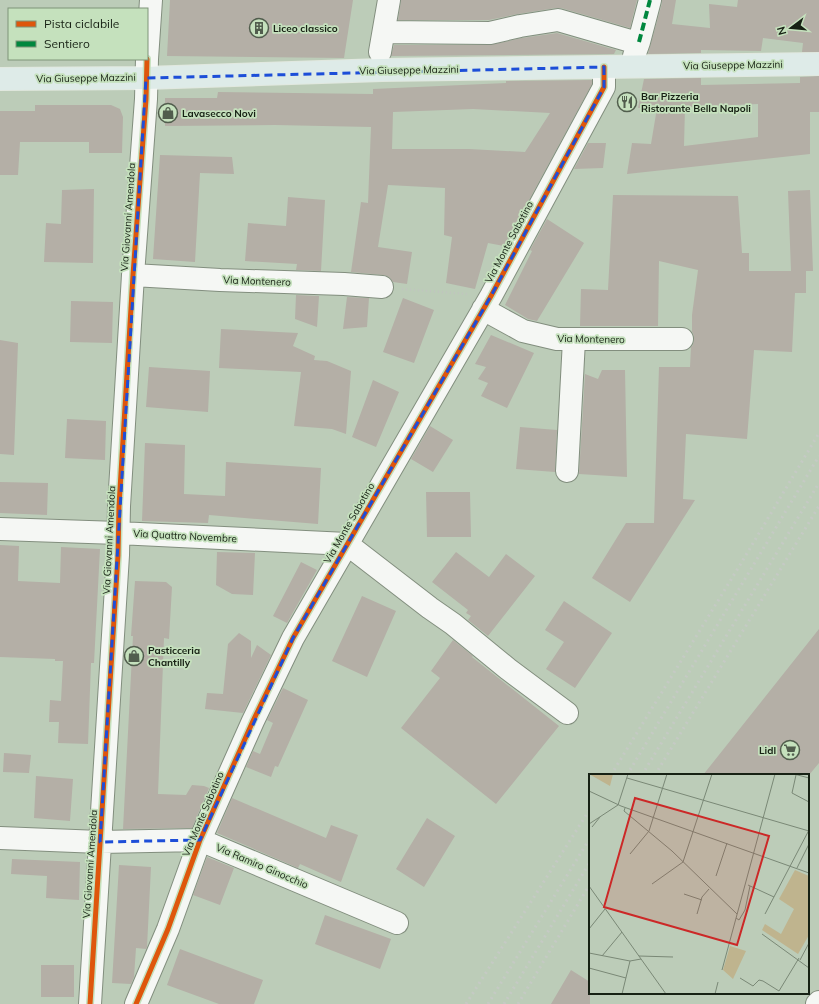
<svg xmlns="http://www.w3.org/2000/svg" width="819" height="1004" font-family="Mulish,sans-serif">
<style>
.building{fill:#b4afa6;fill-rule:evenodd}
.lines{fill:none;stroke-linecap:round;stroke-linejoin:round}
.minor-casing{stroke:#828e7e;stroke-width:24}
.major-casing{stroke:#e1e8df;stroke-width:24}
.path{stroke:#c0c5bf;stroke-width:2.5;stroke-dasharray:1 3;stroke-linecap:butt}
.minor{stroke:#f5f7f4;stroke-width:22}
.major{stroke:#deebe8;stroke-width:22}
.rail{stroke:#c5cac4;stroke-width:3;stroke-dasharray:2 4;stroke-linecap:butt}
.quiet{stroke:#00873e;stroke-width:4;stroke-dasharray:8 4;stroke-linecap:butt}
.cycleway-casing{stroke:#c5e1bd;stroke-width:8}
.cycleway{stroke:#de560c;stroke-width:5}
.marked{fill:none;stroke:#1d4ed8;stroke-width:3;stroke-dasharray:8 5;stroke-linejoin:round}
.labels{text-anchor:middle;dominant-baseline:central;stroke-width:3.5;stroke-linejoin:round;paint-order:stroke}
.poi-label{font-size:10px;font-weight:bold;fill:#172114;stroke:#c5e1bd;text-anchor:start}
.street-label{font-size:10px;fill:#172114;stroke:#c5e1bd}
.inset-road{fill:none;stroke:#7a8876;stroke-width:1}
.view{fill:#cc2827;fill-opacity:0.15;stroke:#cc2827;stroke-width:2}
.inset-edge{fill:none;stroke:#172114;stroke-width:2}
</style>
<rect width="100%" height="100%" fill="#bcccb8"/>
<path class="building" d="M170 0H353L344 58 167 56Z
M401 0H637L630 28 561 8H556L518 14 489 20H398Z
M662 0H676L672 24 710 28 709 4 737 7 738 0H819V52H802L803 43 763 38 761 51 701 50V53L648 54 662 3Z
M557 33 616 50 614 54 391 56 394 45H490L522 38Z
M819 76V112H810V154L627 174 632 143 651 144 657 108H638L644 79 701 78V85L800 83V77ZM758 104V137L684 146 685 107Z
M592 80V84L504 246 488 243 475 289 446 283 452 237 444 235 445 188 388 185 378 247 412 252 407 284 393 282 389 277 383 275 351 272 361 202 368 203 371 127 275 125 165 126V98H217L218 92 373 94V89L506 83V81ZM473 109 550 113 525 152 469 149H392L393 112Z
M35 105H111L120 109 123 117 122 153H89V142H20L18 175H0V111H35Z
M588 143H606L603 168 574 169Z
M160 155 232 157 234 174 200 173 195 262 153 259Z
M94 189 93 263 44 262 46 223 61 224 62 190Z
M810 190 813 271H806V293H795L792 352 754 350 747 439 686 434 683 499 695 500 630 602 592 578 626 523H654L659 367H690L691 347 693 345 694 339 693 333 692 332V315L698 270 659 261 658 326H580L581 289 608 290 613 195 738 196 742 253H749V271H791L788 191Z
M288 197 325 200 321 271 296 270 297 264 245 261 248 223 286 226Z
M547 219 584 243 537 321 528 319 505 305 532 251 530 250Z
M296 295 319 296 317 327 295 319Z
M347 297 369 298 367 327 343 329Z
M403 298 434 310 414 363 383 352Z
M71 301 113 302 112 343 70 342Z
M221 329 298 333 293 346 315 356 314 360 327 361 351 371 346 434 332 429 294 426 301 372 219 368Z
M491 335 534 353 507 408 481 396 488 383 478 379 486 367 475 364Z
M0 340 18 343 14 455 0 454Z
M149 367 210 371 208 412 146 407Z
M602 370H625L627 477 579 474 585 374 598 379Z
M373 380 399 392 376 447 352 437Z
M67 419 106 421 105 460 65 458Z
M430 426 453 440 433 472 411 459Z
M520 427 557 430 555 472 516 469Z
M145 443 185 445 184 494 225 496 226 462 321 468 318 524 209 515 208 523 142 521Z
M0 482 48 483 47 515 0 513Z
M426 492H470L471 537H427Z
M0 545 19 546 18 581 60 583 61 547 100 549 94 663H91L88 744 58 743 59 722H49L50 700 61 701 63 661H55V659L0 657Z
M217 552 255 553 253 595 232 594 216 585Z
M456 552 489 577 506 554 535 576 488 636 468 620 471 616 466 613 468 610 432 582Z
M301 562 317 570 287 623 273 616Z
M135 581 166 582 172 587 169 639 164 638 158 794 186 795 192 785 204 786 209 788 192 828 123 829 133 636H131Z
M362 596 396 611 367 677 332 661Z
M564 601 612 633 575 688 546 669 564 642 545 630Z
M819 629V763L809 775H703Z
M239 633 251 641V658L257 645 271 655 243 713 205 709 207 693 223 694 228 644Z
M453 640 473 656 472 657 559 726 496 804 401 728 440 678 431 671Z
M283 688 308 700 278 767 275 766 271 777 246 767 253 751 260 754 273 723 267 720Z
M4 753 31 755 29 773 3 772Z
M36 776 73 779 70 821 34 818Z
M232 798 326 838 331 825 358 835 341 882 300 864 298 868 217 833Z
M427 818 455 836 424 887 396 869Z
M207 857 234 868 220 905 193 895Z
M12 859 80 862 79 900 46 898 47 876 11 874Z
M119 865 151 867 147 947 146 949 136 948 134 977 131 984 112 983Z
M325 915 391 939 380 969 315 944Z
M180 949 263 980 254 1004H219L167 985Z
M41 965H74V997H41Z
M571 970 590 982V1004H551Z"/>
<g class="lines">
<defs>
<path id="minor" d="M384 32 490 33 520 26 558 20 627 40 639 42
M380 52 389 0
M634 56 639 42 650 0
M147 59 151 0
M133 275 220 280 344 284 382 287
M483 309 523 331 557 339H682
M567 471 574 340
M0 529 118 533 347 544 430 608 453 624 508 669 567 713
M0 838 100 842 200 840 397 923
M90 1004 118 555 119 506 133 275 146 99 147 59
M136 1004 168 929 200 840 253 721 293 638 491 296 604 87V67
M817 1004 819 1002"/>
<path id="major" d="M0 79 146 78 382 70 819 64"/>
</defs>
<use href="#minor" class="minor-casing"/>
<use href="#major" class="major-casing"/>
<path class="path" d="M402 289 467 294"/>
<use href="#minor" class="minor"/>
<use href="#major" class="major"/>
<path class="rail" d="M611 775 740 565 819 433
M627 775 819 456
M642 775 819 483
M655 775 819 506
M466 1004 590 809
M488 1004 590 838
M504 1004 590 862
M518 1004 590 884"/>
<path class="quiet" d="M639 42 650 0"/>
<defs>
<path id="cycleway" d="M90 1004 118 555 119 506 133 275 146 99 147 59
M136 1004 168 929 200 840 253 721 293 638 491 296 604 87V67"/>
</defs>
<use href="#cycleway" class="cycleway-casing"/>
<use href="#cycleway" class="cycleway"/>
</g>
<path class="marked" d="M604 67V87L491 296 293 638 200 840 100 842 146 78Z"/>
<defs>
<symbol id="building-ring" viewBox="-11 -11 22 22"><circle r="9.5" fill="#c5e1bd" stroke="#515d4d" stroke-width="1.5"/><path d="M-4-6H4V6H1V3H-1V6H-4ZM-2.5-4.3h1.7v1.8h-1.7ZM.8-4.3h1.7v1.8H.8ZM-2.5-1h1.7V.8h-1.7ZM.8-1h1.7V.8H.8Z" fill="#515d4d"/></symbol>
<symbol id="restaurant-ring" viewBox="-11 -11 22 22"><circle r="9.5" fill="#c5e1bd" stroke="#515d4d" stroke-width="1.5"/><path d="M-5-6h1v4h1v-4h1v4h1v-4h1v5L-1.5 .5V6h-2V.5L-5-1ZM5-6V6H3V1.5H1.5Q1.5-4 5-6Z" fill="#515d4d"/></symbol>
<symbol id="shop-ring" viewBox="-11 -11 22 22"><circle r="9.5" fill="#c5e1bd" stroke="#515d4d" stroke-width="1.5"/><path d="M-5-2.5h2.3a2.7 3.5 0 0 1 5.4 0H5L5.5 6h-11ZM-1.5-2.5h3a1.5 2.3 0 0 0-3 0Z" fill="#515d4d"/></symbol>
<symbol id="supermarket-ring" viewBox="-11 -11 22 22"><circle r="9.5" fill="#c5e1bd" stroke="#515d4d" stroke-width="1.5"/><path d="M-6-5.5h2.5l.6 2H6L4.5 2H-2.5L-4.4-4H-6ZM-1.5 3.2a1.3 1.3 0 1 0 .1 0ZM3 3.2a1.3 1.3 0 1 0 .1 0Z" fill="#515d4d"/></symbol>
</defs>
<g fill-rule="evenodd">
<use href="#building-ring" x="248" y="17" width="22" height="22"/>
<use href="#restaurant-ring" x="616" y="91" width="22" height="22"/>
<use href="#shop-ring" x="157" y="102" width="22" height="22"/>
<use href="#shop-ring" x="123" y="645" width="22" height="22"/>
<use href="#supermarket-ring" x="779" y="739" width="22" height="22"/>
</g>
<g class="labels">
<g class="poi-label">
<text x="273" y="28">Liceo classico</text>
<text x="641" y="96">Bar Pizzeria<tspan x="641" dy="12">Ristorante Bella Napoli</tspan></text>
<text x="182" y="113">Lavasecco Novi</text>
<text x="148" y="650">Pasticceria<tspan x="148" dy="12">Chantilly</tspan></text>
<text x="776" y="750" text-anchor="end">Lidl</text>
</g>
<g class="street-label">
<text transform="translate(733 65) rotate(-1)">Via Giuseppe Mazzini</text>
<text transform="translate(409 70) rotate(-1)">Via Giuseppe Mazzini</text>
<text transform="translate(86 78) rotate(-1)">Via Giuseppe Mazzini</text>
<text transform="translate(128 217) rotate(-86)">Via Giovanni Amendola</text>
<text transform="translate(509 242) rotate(-62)">Via Monte Sabotino</text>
<text transform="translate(257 281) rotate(2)">Via Montenero</text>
<text transform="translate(591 339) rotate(1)">Via Montenero</text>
<text transform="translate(349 523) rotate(-60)">Via Monte Sabotino</text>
<text transform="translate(185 536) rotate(3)">Via Quattro Novembre</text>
<text transform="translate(109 540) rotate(-87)">Via Giovanni Amendola</text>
<text transform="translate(203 814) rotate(-67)">Via Monte Sabotino</text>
<text transform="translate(90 864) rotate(-86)">Via Giovanni Amendola</text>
<text transform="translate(262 866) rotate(23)">Via Ramiro Ginocchio</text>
</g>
</g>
<g transform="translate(589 774)">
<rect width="220" height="220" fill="#bcccb8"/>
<path d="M0 0H24L21 12ZM206 96 220 102V161L209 180 173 156 176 150 192 160 205 135 190 125ZM141 172 157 177 144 205 134 196Z" fill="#bfb48e"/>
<path class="inset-road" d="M205 0 220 4M207 1 203 19 220 28M38 4 220 57M0 17 32 32 220 99M36 34 35 37 83 77 148 140M0 50 29 31 39 0M3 53 11 43M41 80 60 57 78 0M208 94 220 70M127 102 138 69M63 110 94 88 123 0M159 111 185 123M0 112 77 220M95 120 113 126M108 140 113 123 120 115M176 140 220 56M147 144 150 146 156 136 161 112M0 155 16 135M173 160 220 194M0 179 41 187 52 185M13 182 33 158M50 182 84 183M211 186 220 169M0 194 37 204M133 196 186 0M151 204 164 212 170 206 174 207 190 217 210 184M33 220 41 187M126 220 129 208"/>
<path class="view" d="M46 24 180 62 148 171 15 133Z"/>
<rect width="220" height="220" class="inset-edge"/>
</g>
<rect x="8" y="8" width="140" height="52" fill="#c5e1bd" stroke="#7f9479"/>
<rect x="16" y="21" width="20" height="6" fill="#de560c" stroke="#7f9479"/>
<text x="44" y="28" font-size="12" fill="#172114">Pista ciclabile</text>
<rect x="16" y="41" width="20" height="6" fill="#00873e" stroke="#7f9479"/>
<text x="44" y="48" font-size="12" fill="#172114">Sentiero</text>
<g transform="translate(791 28) rotate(254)" stroke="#c5e1bd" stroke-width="3" paint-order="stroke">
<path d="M0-3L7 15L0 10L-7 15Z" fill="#172114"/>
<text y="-6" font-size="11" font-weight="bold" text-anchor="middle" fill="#172114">N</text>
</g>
</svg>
